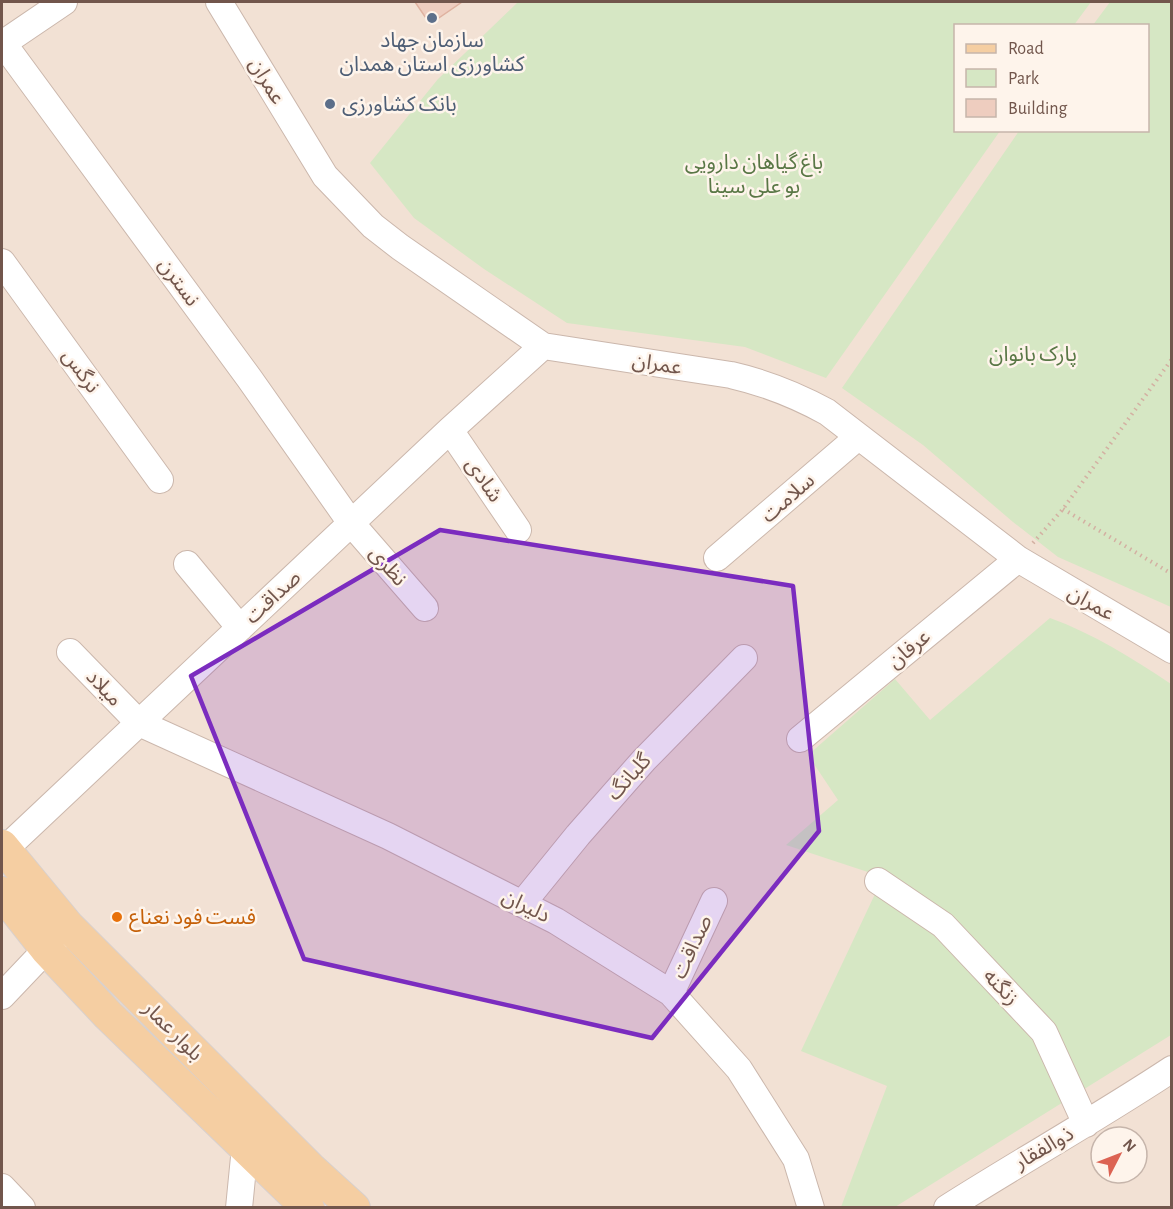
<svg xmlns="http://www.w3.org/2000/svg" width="1173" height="1209" font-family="'Alegreya Sans','Noto Sans Arabic',sans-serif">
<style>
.residential{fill:#f2e1d4;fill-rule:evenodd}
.green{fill:#d6e7c4}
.building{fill:#eecdbf;stroke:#dfb2a0;stroke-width:1.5}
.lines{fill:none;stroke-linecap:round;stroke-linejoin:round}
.minor-casing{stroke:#cbb7ac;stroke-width:28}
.major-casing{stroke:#d8d0cd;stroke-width:34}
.path{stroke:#d3b0a2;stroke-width:4;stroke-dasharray:1.5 4.5;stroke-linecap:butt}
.minor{stroke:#fff;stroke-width:26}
.major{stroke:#f5cea2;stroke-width:32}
.marked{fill:#7b2cbf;fill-opacity:0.2;stroke:#7b2cbf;stroke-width:4.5;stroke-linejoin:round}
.service-dot{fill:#5c6f8a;stroke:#fef4eb;stroke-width:2}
.food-dot{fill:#e8710a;stroke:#fef4eb;stroke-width:2}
.labels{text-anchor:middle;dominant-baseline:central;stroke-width:5;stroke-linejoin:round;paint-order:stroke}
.service-label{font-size:21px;fill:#4e5e75;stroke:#fef4eb}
.street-label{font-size:21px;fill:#72564c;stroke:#fef4eb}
.park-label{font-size:21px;fill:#597745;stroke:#fef4eb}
.food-label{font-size:21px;fill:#c56008;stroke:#fef4eb;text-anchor:start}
</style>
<rect width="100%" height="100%" fill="#fbf0e5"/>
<path class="residential" d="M2 2H1171V1207H2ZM956 26H1148V130H956ZM1101 1137H1137V1173H1101Z"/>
<path class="green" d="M518 2H1091L1074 25 956 26V130L1000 131 826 378 745 347 567 323 484 269 414 218 370 163 438 79Z
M1110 2H1171V607L1058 557 1013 522 923 445 842 388 1019 131 1148 130V26L1093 25Z
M1050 618C1094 634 1132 658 1171 684V1035L895 1207H841L887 1086 801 1051 883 877 786 845 838 800 808 755 895 679 930 720Z"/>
<path class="building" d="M415 2H462L430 24Z"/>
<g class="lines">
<defs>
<path id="minor" d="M219 2 325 176 373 226 400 247 543 346 731 375C766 383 796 395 827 412L1018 559 1172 650
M3 43 249 378 351 523 425 608
M2 44 64 2
M2 262 160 480
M450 430 518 530
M717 558 858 437
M187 564 240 628
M70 652 139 723 388 836 556 921 671 993 739 1069 796 1159 811 1208
M800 739 1018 559
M4 850 450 430 543 346
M878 881 943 925 1044 1032 1086 1124
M522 904 578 835 644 760 744 658
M671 993 714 901
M2 996 60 935
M2 1187 22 1208
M239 1208 245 1147
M947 1208C1021 1161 1098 1118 1172 1069"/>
<path id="major" d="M2 846 68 926 310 1168 354 1208
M2 893 47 950 108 1015 308 1208"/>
</defs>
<use href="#minor" class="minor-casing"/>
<use href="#major" class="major-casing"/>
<path class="path" d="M1063 509 1172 574
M1033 543 1063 509 1172 359"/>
<use href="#minor" class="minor"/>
<use href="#major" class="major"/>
</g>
<path class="marked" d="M440 530 793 586 819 831 652 1038 304 959 191 676Z"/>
<g class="service-dot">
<circle cx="432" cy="18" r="6"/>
<circle cx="330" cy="104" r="6"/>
</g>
<circle class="food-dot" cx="117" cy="917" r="6"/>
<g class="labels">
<g class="service-label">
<text x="432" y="40">سازمان جهاد<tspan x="432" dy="24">کشاورزی استان همدان</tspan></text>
<text x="342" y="104" text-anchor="start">بانک کشاورزی</text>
</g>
<g class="street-label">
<text transform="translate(267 81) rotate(59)">عمران</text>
<text transform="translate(179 282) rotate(54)">نسترن</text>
<text transform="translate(657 364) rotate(9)">عمران</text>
<text transform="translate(81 371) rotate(54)">نرگس</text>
<text transform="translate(484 480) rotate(56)">شادی</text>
<text transform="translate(788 498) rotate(-41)">سلامت</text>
<text transform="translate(388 566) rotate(49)">نظری</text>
<text transform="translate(273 597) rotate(-43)">صداقت</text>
<text transform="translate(1091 603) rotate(30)">عمران</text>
<text transform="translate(909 649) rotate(-39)">عرفان</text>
<text transform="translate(104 688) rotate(46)">میلاد</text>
<text transform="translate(629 777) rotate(-48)">گلبانگ</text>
<text transform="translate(526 906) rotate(26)">دلیران</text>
<text transform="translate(692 947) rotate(-65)">صداقت</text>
<text transform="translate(1001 987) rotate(46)">زنگنه</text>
<text transform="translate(173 1031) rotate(45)">بلوار عمار</text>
<text transform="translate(1044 1148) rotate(-30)">ذوالفقار</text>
</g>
<g class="park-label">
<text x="754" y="162">باغ گیاهان دارویی<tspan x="754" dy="24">بو علی سینا</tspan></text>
<text x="1033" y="354">پارک بانوان</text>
</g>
<g class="food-label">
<text x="129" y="917">فست فود نعناع</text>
</g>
</g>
<rect width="1173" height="1209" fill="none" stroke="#72564c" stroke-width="6"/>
<rect x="954" y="24" width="195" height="108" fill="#fef4eb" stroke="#c6b5ab" stroke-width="1.5"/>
<rect x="966" y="44" width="30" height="9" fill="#f5cea2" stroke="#c6b5ab" stroke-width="1.5"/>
<text x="1008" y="54" font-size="18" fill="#72564c">Road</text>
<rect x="966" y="69" width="30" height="18" fill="#d6e7c4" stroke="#c6b5ab" stroke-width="1.5"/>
<text x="1008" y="84" font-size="18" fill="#72564c">Park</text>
<rect x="966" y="99" width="30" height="18" fill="#eecdbf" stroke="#c6b5ab" stroke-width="1.5"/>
<text x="1008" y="114" font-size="18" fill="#72564c">Building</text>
<g transform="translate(1119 1155) rotate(48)"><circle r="28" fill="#fef4eb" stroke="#c6b5ab" stroke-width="1.5"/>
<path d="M0-4.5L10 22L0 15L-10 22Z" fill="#dc6353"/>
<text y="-9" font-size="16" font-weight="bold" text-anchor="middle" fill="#72564c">N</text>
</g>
</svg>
